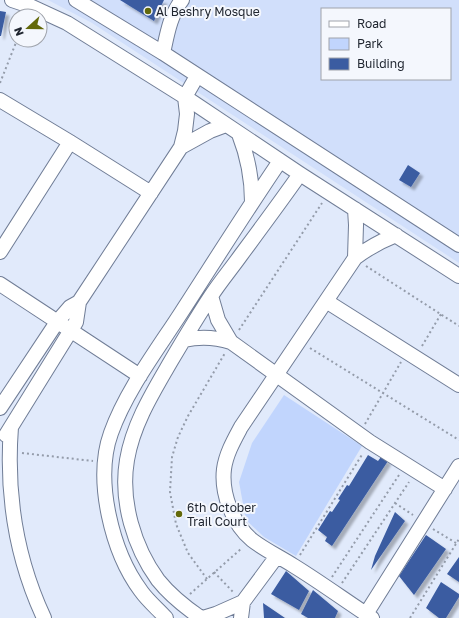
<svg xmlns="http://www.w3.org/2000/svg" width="459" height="618" font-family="'Golos Text',sans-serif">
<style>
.built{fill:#d1dffb;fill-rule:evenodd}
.green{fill:#c1d5fd}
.building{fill:#3b5ca1;filter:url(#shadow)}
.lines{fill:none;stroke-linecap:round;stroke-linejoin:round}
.minor-casing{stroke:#707d96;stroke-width:16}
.path{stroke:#949caa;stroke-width:2;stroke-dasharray:2 3;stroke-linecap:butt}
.minor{stroke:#fff;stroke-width:14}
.poi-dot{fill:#63690a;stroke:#f4f7fd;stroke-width:1.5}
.labels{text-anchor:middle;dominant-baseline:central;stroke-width:4;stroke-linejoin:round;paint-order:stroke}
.poi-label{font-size:12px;fill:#202630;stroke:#f4f7fd;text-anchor:start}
</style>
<defs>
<filter id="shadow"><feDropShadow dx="3.5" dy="3.5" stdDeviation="1" flood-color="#0004"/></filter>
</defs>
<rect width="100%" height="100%" fill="#e1eafb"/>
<path class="built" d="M48 0H459V263L92 23ZM322 9H450V79H322Z"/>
<path class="green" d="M284 395 362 446 296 556 264 537 246 520 239 482 252 443Z"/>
<path class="building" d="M120 0H164L154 21Z
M0 11 6 12 1 36H0Z
M408 165 420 173 411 187 399 180Z
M368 455 378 461 381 457 388 461 332 546 325 541 327 537 318 530 330 511 332 512 340 500 338 499 347 485 349 486Z
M395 512 405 521 371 570 375 556Z
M426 535 446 549 414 595 399 576Z
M459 557V582L447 574Z
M286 571 309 591 299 610 271 594Z
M441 582 459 594V597L446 618H439L426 608Z
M313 590 338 611 335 618H308L301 614Z
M263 603 285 618H264Z"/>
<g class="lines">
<defs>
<path id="minor" d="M12 0 30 6 67 23 185 97 300 174 459 276
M76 0 163 53 459 245
M163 53C167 35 170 15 182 0
M0 100 70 142 151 193
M239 134C248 157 252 178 252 202
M181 147 210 131 226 125
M0 252 70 142
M355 258 356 225 355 209
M0 284 140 376
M211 296 218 320 231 342
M326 301 459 385
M184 340C201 336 215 337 231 342L370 442 445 489
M0 408 57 322 70 307 79 302 181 147 185 131 187 114 185 97 197 76
M11 427C6 493 16 558 44 618
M6 435 76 322 79 302
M366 614 459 466
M166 618C158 609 148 601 141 591 112 552 94 480 111 433 126 391 157 350 181 313 214 262 246 211 280 161
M201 618C185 607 170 595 158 580 134 547 120 501 127 460 133 424 153 392 171 361 184 339 197 317 211 296 220 282 231 269 241 255 261 228 281 201 300 174
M203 618 216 614 243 602
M241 618 243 602 277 556
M372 618C346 601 320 582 294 566 280 557 265 550 252 540 233 524 221 494 224 469 226 454 234 440 241 427L355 258C368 248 381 241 396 235"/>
</defs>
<use href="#minor" class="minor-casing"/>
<path class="path" d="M0 83 17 40
M366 266 459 326
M239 330 322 203
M422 346 441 314
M310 348 459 440
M365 424 401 362
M22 453 93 461
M395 503 413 515
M433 529 456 543
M300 555 363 453
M214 572 234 593
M332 577 399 475
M207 579 188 553 176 524 170 492 172 457 178 437 188 416 225 353
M342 583 409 482
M190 594 242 548
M410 618 459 539"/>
<use href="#minor" class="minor"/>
</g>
<g class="poi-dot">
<circle cx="148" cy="11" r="4"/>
<circle cx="179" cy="514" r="4"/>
</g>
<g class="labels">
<g class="poi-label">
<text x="156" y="11">Al Beshry Mosque</text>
<text x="187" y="507">6th October<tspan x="187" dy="14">Trail Court</tspan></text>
</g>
</g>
<rect x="321" y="8" width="130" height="72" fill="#f4f7fd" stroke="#9fa3ab"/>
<rect x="329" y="21" width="20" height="6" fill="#ffffff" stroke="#9fa3ab"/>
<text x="357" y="28" font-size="12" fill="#202630">Road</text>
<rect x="329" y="38" width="20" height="12" fill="#c1d5fd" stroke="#9fa3ab"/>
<text x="357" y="48" font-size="12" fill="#202630">Park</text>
<rect x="329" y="58" width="20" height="12" fill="#3b5ca1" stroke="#9fa3ab"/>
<text x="357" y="68" font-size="12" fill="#202630">Building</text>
<g transform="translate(28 28) rotate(249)"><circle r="19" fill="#f4f7fd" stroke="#9fa3ab"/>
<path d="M0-3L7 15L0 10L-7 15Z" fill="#63690a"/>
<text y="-6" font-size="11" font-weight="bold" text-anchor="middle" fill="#202630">N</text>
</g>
</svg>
